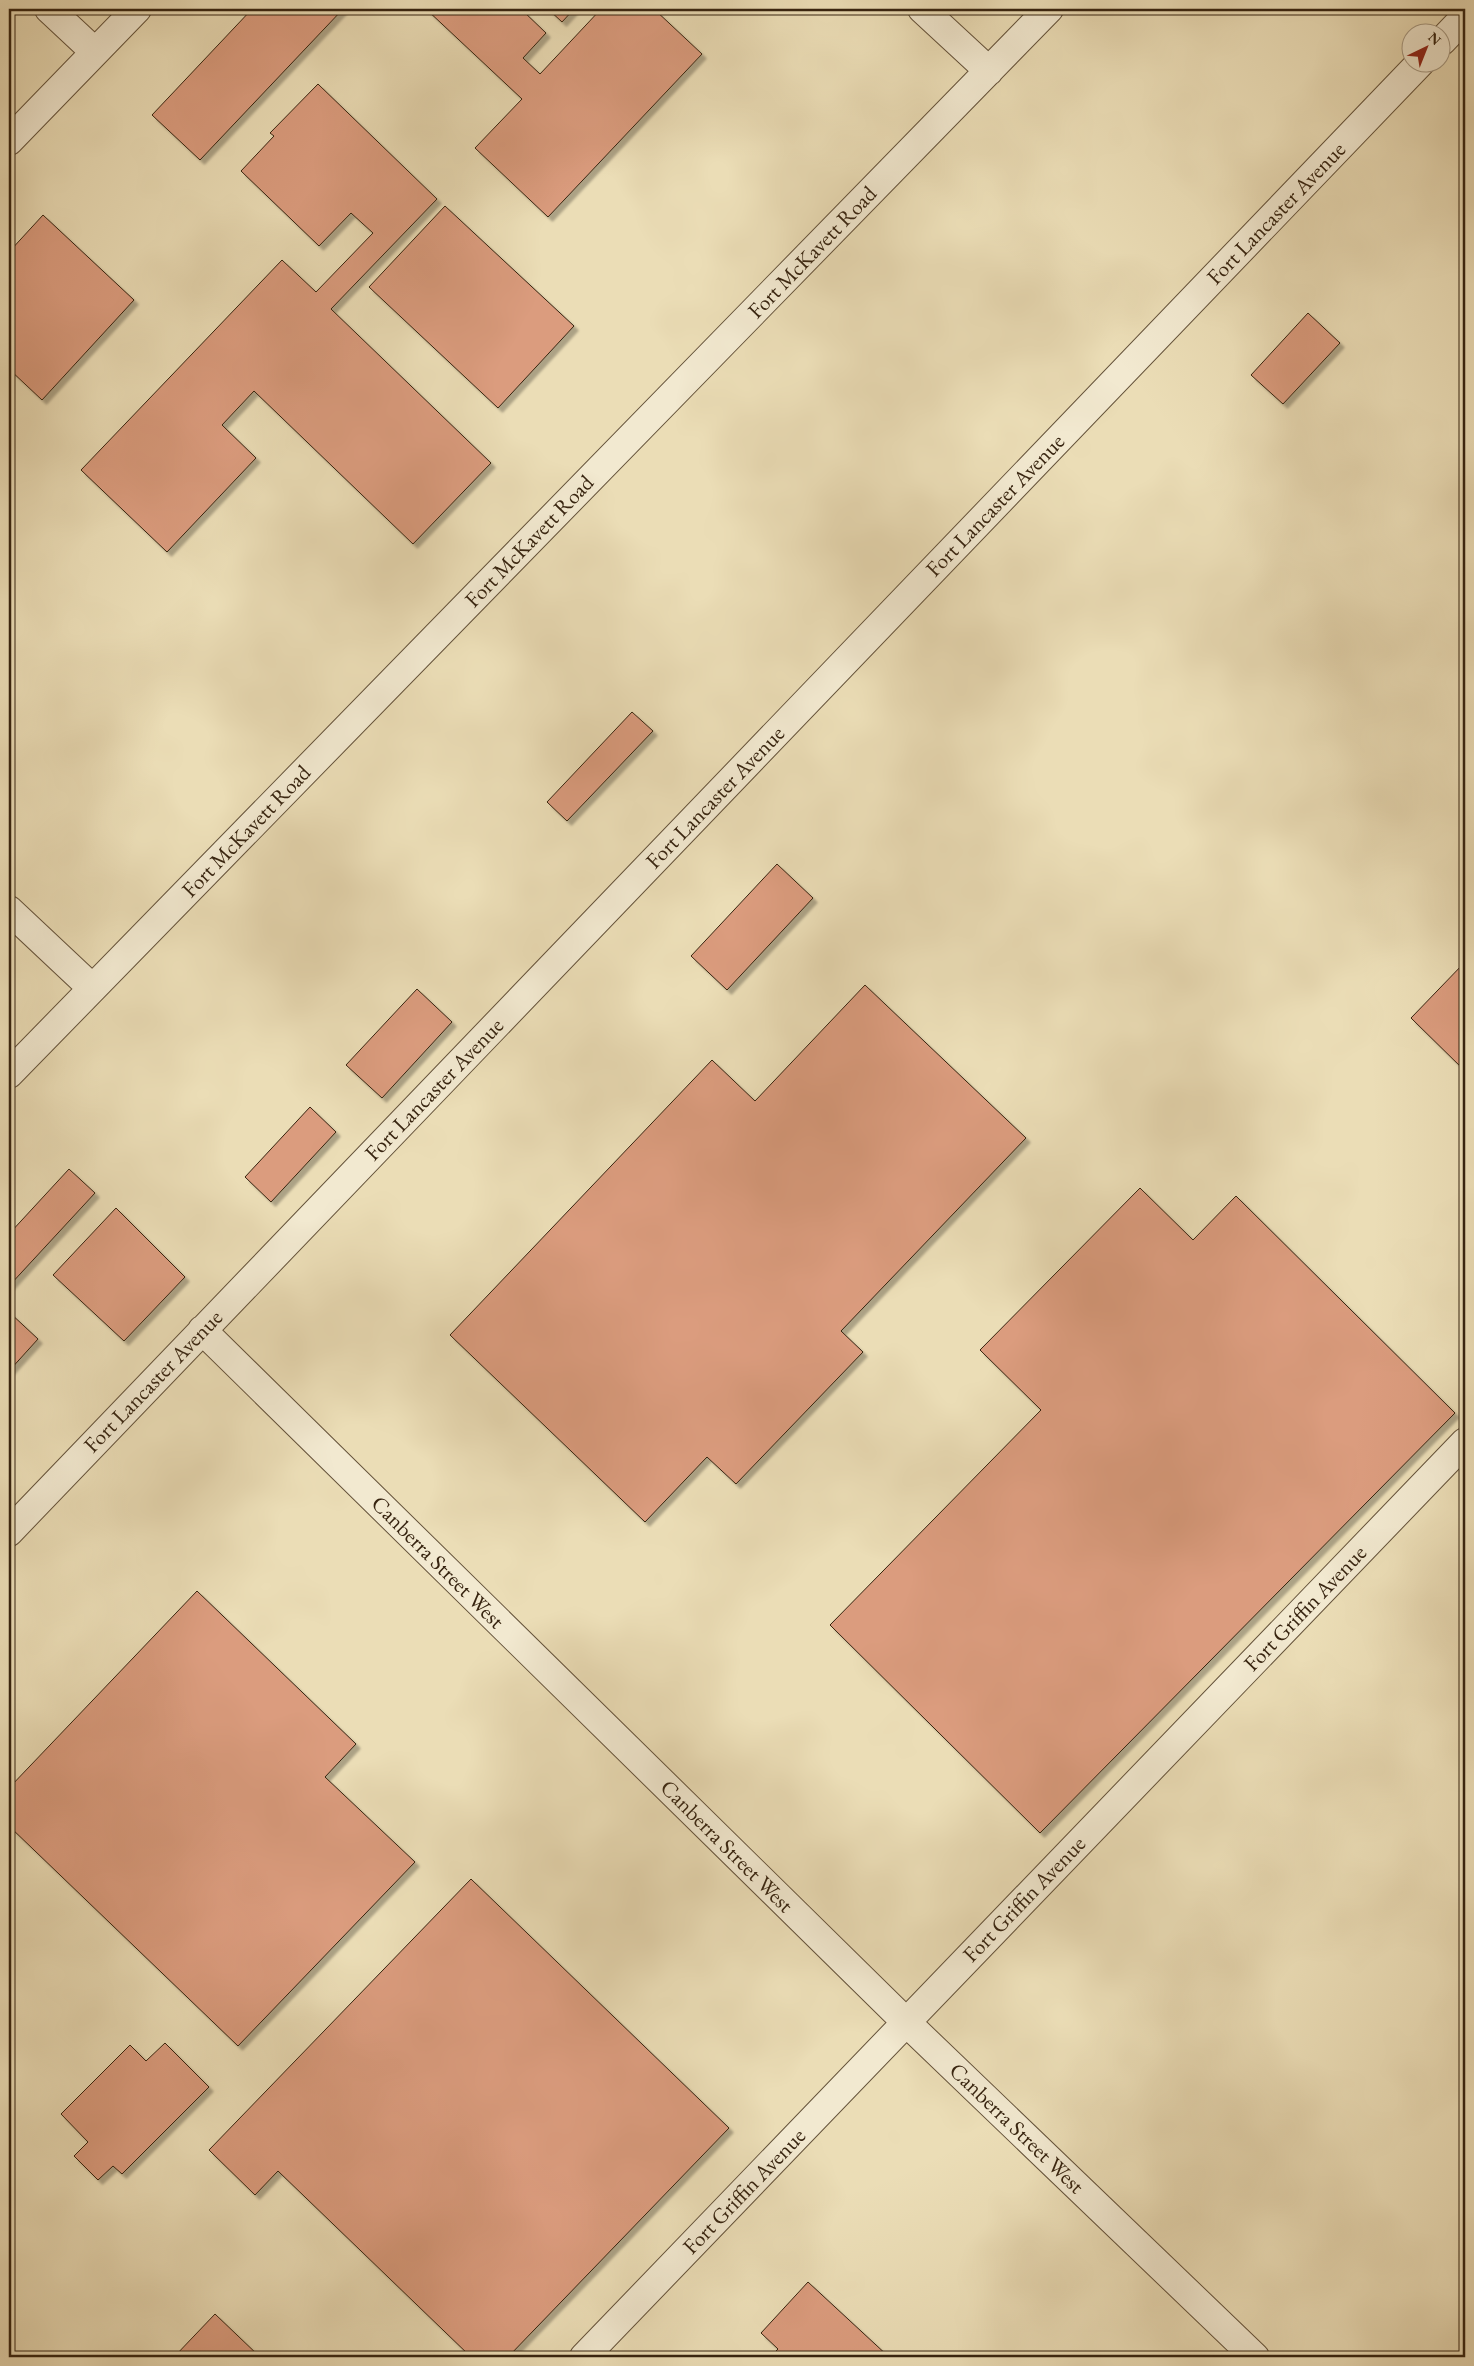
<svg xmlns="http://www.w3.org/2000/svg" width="1474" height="2366" font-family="'EB Garamond',serif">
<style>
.building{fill:#db9c7e;stroke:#372410;filter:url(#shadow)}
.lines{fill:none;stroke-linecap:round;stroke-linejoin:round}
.street-casing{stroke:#64523a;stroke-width:30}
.street{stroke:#f2e9d0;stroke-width:28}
.labels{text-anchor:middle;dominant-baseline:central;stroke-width:5;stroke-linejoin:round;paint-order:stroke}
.street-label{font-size:22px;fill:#372410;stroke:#f2e9d0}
</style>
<defs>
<filter id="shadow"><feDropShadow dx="4.5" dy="4.5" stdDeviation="1" flood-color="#0004"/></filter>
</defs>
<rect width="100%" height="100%" fill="#ebddb6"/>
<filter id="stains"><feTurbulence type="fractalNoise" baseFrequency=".004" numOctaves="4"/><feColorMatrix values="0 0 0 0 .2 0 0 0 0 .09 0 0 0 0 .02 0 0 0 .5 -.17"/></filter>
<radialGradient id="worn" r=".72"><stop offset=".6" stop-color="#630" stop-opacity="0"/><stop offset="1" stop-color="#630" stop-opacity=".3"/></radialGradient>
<path class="building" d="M252 9H343L200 160 152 115Z
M426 9H521L546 33 523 58 540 74 601 9H654L702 54 548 217 475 148 522 99Z
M548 9H574L562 22Z
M318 84 437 199 331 309 491 463 413 544 254 391 222 425 256 458 167 552 81 470 282 260 316 292 373 233 351 213 319 246 241 171 274 136 270 133Z
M445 206 574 326 498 408 369 287Z
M43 215 134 300 42 400 9 369V252Z
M1308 313 1340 343 1283 404 1251 375Z
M632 712 653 731 567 821 547 802Z
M777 864 813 898 727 990 691 956Z
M1465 962V1071L1411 1018Z
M865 985 1026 1138 841 1331 863 1352 736 1484 707 1457 645 1522 450 1335 712 1060 755 1101Z
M417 989 452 1022 382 1098 346 1065Z
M310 1107 336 1132 271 1202 245 1177Z
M69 1169 95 1193 9 1286V1234Z
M1140 1188 1193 1240 1236 1196 1455 1413 1040 1833 830 1625 1041 1410 980 1350Z
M116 1208 185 1277 124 1341 53 1275Z
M9 1312 38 1339 9 1371Z
M197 1591 356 1744 325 1777 415 1862 238 2046 9 1826V1788Z
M471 1879 729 2128 508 2357H471L278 2171 255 2195 209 2150Z
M165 2043 209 2087 122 2174 113 2166 98 2180 74 2156 88 2142 61 2114 130 2045 146 2061Z
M808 2282 889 2357H770L778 2349 761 2333Z
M215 2314 260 2357H174Z"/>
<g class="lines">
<defs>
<path id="street" d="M49 9 95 52
M922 9 989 71
M1442 41 1465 17
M9 141 137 9
M9 910 92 988
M9 1074 1049 9
M202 1330 906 2022 1255 2357
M9 1532 1421 62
M584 2357 1465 1442"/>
</defs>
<use href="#street" class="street-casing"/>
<use href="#street" class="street"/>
</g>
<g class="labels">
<g class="street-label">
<text transform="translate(1276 213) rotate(-46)">Fort Lancaster Avenue</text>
<text transform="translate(812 252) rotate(-46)">Fort McKavett Road</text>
<text transform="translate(995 505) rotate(-46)">Fort Lancaster Avenue</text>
<text transform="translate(529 541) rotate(-46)">Fort McKavett Road</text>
<text transform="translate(715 797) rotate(-46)">Fort Lancaster Avenue</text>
<text transform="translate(246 831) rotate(-46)">Fort McKavett Road</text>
<text transform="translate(434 1089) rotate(-46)">Fort Lancaster Avenue</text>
<text transform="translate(153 1381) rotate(-46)">Fort Lancaster Avenue</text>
<text transform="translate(438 1562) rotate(45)">Canberra Street West</text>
<text transform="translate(1305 1608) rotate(-46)">Fort Griffin Avenue</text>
<text transform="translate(727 1846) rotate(45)">Canberra Street West</text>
<text transform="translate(1024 1899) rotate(-46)">Fort Griffin Avenue</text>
<text transform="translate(1017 2128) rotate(44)">Canberra Street West</text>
<text transform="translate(744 2191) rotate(-46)">Fort Griffin Avenue</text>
</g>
</g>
<rect width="1474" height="2366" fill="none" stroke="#ebddb6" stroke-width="30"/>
<rect x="10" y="10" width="1454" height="2346" fill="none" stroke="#372410" stroke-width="2.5"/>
<rect x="15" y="15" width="1444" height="2336" fill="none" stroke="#372410"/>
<g transform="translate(1426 48) rotate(43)"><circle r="24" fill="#f2e9d0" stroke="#a79a83"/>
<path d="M0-4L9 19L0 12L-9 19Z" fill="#8f2418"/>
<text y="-8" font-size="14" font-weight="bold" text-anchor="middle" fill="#372410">N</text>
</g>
<rect width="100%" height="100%" filter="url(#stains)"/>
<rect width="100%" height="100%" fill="url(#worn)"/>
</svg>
